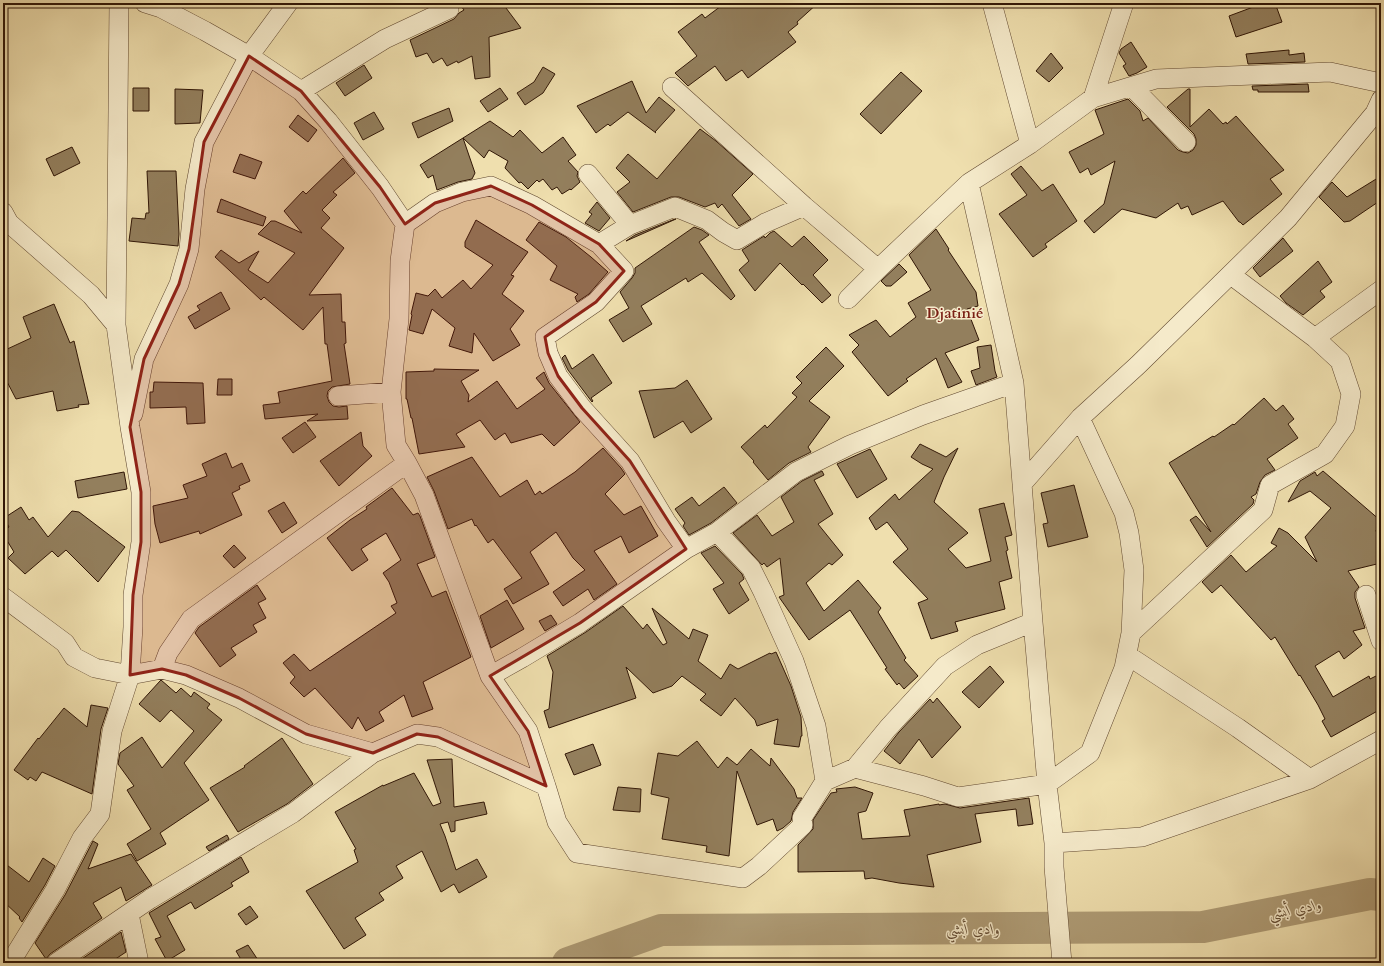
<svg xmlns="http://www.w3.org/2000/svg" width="1384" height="966" font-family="Cardo,Amiri,serif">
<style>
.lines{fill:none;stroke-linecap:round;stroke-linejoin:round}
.river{stroke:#ae9b75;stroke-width:32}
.building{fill:#937f5d;stroke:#301606}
.minor-casing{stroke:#604830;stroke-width:20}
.minor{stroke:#f5eaca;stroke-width:19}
.marked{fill:#8f2418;fill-opacity:0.2;stroke:#8f2418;stroke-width:3;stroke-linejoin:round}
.labels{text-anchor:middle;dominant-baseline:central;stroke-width:3;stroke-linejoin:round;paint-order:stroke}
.neighbourhood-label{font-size:15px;font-weight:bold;fill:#7a1f14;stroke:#f5eaca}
.water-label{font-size:15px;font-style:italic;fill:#624b32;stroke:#f5eaca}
</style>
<rect width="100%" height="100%" fill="#efdfae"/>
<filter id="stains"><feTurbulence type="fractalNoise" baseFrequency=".005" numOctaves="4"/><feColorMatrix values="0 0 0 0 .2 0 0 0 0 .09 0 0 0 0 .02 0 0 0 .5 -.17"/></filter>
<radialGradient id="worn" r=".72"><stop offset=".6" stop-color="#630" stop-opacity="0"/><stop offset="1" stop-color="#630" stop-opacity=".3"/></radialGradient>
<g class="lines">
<path class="river" d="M568 963 661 930 1203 927 1370 894 1381 895"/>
</g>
<path class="building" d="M459 3 503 4 521 28 489 37 490 77 475 79 472 56 458 63 457 61 447 66 442 58 433 63 427 53 416 57 410 40 454 19 459 13 464 10Z
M725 3H818L797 22 798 24 788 32 796 42 748 78 742 70 726 81 715 66 688 86 675 73 697 56 678 32 702 14 705 18Z
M1264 3H1275L1282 22 1236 37 1229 16Z
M1131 42 1147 67 1137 73 1129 76 1123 66 1126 64 1119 53 1121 49Z
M1289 50V55L1304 53 1305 62 1248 64 1246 54Z
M1051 53 1063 68 1049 82 1036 71Z
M364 65 372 78 345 96 336 83Z
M543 67 555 74 543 93 525 105 517 93 534 82Z
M901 72 922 91 881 134 860 114Z
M632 81 646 113 659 97 675 110 655 132 656 133 628 112 610 126 608 124 596 133 577 106Z
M1308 84 1309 92H1258V90H1253L1252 86Z
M133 88H149V111H133Z
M500 88 508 99 488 112 480 101Z
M175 89 203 90 200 123 175 124Z
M1188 89H1190V127L1209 109 1223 124 1226 122 1227 124 1236 116 1284 170 1270 179 1282 194 1243 225 1240 222H1239L1223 201 1192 215 1188 206 1181 209 1178 203 1156 218 1122 209 1094 233 1084 221 1104 204 1115 161 1091 175 1088 168 1080 173 1069 152 1104 134 1095 110 1128 99 1140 111 1143 121 1148 118 1178 150 1183 152 1188 153 1193 150 1196 145V139L1194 134 1167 107Z
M449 108 453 121 418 138 412 123Z
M374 112 384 129 363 140 354 123Z
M298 115 317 130 308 142 289 127Z
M490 121 513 137 520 130 542 153 563 137 576 155 568 161 578 172 577 176 580 182 571 190 570 189 562 194 557 187 552 190 543 179 539 182 537 180 528 189 521 182 519 183 505 168 508 161 489 150 484 158 463 138Z
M700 129 716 141 753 174 732 195 751 219 739 226 722 204 718 208 715 203 705 207 679 197H671L633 212 617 192 630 182 616 168 628 154 657 179Z
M463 138 475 173 472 179 458 182 437 190 433 175 428 178 420 165Z
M72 147 80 163 54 176 46 159Z
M240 154 262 162 255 179 233 172Z
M343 158 355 173 333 192 337 195 322 210 330 218 321 228 344 248 309 295 341 294 342 322H345L346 343 344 344 350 384 332 387 328 391 327 396 329 402 333 406 339 407 347 406 348 419 307 421 318 414 265 419 263 405 280 403 278 392 332 381 327 344H325L323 307 303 330 264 297 261 300 215 257 221 250 239 263 259 251 248 270 268 283 295 253 258 234 271 221H275L302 233 284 211 303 191 306 194Z
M1021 166 1042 191 1053 184 1077 221 1045 244 1047 247 1033 257 999 214 1027 195 1011 174Z
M147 171H176L179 234 178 246 129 241 132 218 145 219 146 213H149Z
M1381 176V200L1350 221 1344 222 1319 197 1332 182 1347 197Z
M221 199 266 217 263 226 217 212Z
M597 202 610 218 599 231 585 223 592 214 589 212Z
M675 219H676L626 241 635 235Z
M476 220 528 252 511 275 514 276 502 294 524 311 510 329 520 345 493 361 474 333 472 353 449 346 455 328 432 309 423 334 409 330 412 315 411 314 416 293 428 296 435 289 442 298 463 280 471 289 493 265 465 247V242Z
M539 222 566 237 591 257 608 272 589 294 577 302 575 297 578 294 550 280 557 266 526 240Z
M694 227 702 230 709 235 699 242 735 296 731 300 702 273 688 282 686 278 641 306 652 324 623 342 609 320 629 308 620 292 632 278 635 273V268Z
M936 229 949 249 948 250 976 292 978 306 967 309 979 340 945 353 962 382 948 388 936 358 906 379 908 381 888 396 852 352 859 345 849 335 876 320 890 337 916 317 908 303 931 290 909 255Z
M774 231 792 247 804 236 828 260 813 275 831 295 822 303 803 284 802 285 780 263 755 291 739 270 749 261 742 250 764 236 765 238 770 233Z
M1283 238 1293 251 1260 277 1253 268Z
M1318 261 1332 282 1320 291 1325 297 1303 315 1286 303 1280 296Z
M899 264 907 272 891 286H886L881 281Z
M221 292 230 309 195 329 188 317 200 310 197 306Z
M54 304 70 343 74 341 89 404 78 405 79 407 57 411 53 391 16 399 3 374V351L31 338 23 317Z
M991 345 995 371 997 377 976 385 971 371 980 368 977 347Z
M826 347 844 366 809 401 830 417 808 447 811 452 789 463 768 480 753 462 754 461 741 447 765 425 767 428 797 397 792 393 802 383 796 377Z
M593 354 612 383 591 398 593 401 592 402 568 370 562 358 565 355 572 369Z
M434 369 479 370 461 381 469 395 468 402 497 381 517 409 545 389 536 378 544 372 549 383 580 422 554 446 542 434 511 443 505 433 495 440 480 420 456 434 465 447 419 454 412 418H411L407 399H406V372L434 371Z
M218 379H232V395H217Z
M687 380 712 419 691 433 683 421 654 438 639 391 675 388Z
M154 382 203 383 205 423 187 424 186 407 150 408V392H153Z
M1264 398 1276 411 1283 405 1294 419 1288 424 1298 438 1267 459 1275 470 1265 475 1260 482 1256 494 1251 497 1254 500 1253 504 1207 547 1190 520 1196 516 1211 532 1169 463 1213 436 1214 437 1233 424 1234 425Z
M305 422 316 437 293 453 282 438Z
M361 432 363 446 372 456 339 486 320 461Z
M920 444 946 457 958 448 944 477 934 502 968 533 948 549 966 568 991 561 979 509 1004 503 1012 535 1005 537 1008 550 1006 551 1012 578 999 582 1005 609 955 622 958 631 931 639 918 603 928 599 893 562 908 549 887 522 876 530 869 518 895 494 899 500 933 469 922 464 911 457Z
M603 448 621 468 625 474 605 494 624 515 641 506 658 536 629 553 621 536 594 551 617 584 594 600 588 589 563 606 553 592 585 570 573 558 556 532 530 552 549 584 513 604 504 589 522 578 493 539 488 543 476 525 475 526 472 519 448 529 434 491 427 477 472 457 500 497 527 480 535 495 540 491 542 494 575 472Z
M870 449 887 479 857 498 837 464Z
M226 453 232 468 242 463 250 481 239 486 240 489 232 493 242 515 200 534 199 531 160 543 155 524 153 506 188 498 183 485 207 476 202 464Z
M822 471 824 475 814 480 833 514 818 524 843 555 832 565 829 563 806 583 824 611 858 580 881 608 878 612 906 658 904 660 918 676 904 689 899 683 897 685 885 669 887 668 850 610 809 640 779 597 784 595 780 558 767 567 764 563 762 565 733 533 757 515 772 536 794 522 781 497 802 481Z
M1323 471 1381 521V528L1376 530 1381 555V563L1348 571 1359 587 1355 592V598L1365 628 1353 631 1362 645 1344 659 1339 651 1315 666 1333 697 1369 676 1370 679 1376 676 1381 685V709L1331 737 1322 721 1325 719 1318 705 1300 675 1299 676 1275 637 1271 640 1221 585 1212 593 1202 582 1231 555 1246 572 1277 546 1271 543 1279 528 1288 533 1317 562 1305 537 1331 508 1310 491 1288 502 1300 481 1315 472 1317 476Z
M124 472 127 489 78 498 75 481Z
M1074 485 1088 537 1048 547 1043 524 1048 523 1041 493Z
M724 487 737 503 711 523 689 535 683 526 685 523 675 509 692 497 699 506Z
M392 488 413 515 418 513 420 516 435 557 417 564 432 597 446 591 471 657 423 682 433 709 412 717 404 695 379 712 384 721 366 731 358 717 352 729 315 688 304 697 290 683 295 677 283 663 294 654 310 671 396 613 391 606 397 603 389 582 383 573 401 560 386 533 361 549 368 560 352 571 327 538 350 520 367 509 366 507Z
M284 502 297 523 282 533 268 511Z
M21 507 29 520 33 517 48 537 72 511 79 512 125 547 98 582 66 550 58 557 52 551 25 574 8 558 14 552 3 534V531L9 527 4 518Z
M234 545 246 558 234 568 223 556Z
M715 546 742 574 744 579 739 583 749 600 729 614 713 589 724 583 701 553Z
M257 585 266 599 258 603 266 618 253 625 257 632 231 648 236 655 220 667 195 633 199 627Z
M507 600 524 629 491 648 480 616Z
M623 606 643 629 647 624 663 645 667 643 652 608 689 639 693 629 708 635 698 661 721 679 730 664 738 669 770 653 771 654 776 652 791 686 801 717 802 736H801L799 747 774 744 778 719 757 726 755 720 735 698 721 716 700 700 706 694 682 676 672 686 653 693 626 667 636 698 549 728 544 711 549 709 553 672 547 656 586 632Z
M551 615 557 624 545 631 539 621Z
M990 666 1004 682 979 708 962 692Z
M161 680 176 693 181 688 191 697 194 692 210 704 207 708 222 720 184 763 209 800 160 833 166 844 137 861 127 844 151 829 127 790 134 786 118 764 120 753 142 737 162 768 194 731 171 710 160 722 139 704 160 681Z
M937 698 961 727 932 758 919 739 900 764 884 751 899 732 930 699 933 703Z
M91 705 108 708 101 729 92 794 42 772 36 781 30 777 28 780 14 770 38 738 39 739 64 708 87 727Z
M282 738 313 784 287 804 238 832 210 788 245 767 244 766Z
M697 741 718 768 727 757 737 765 751 749 770 766 771 758 794 789 797 798H802L793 812 791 821 783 828 777 831 773 819 757 825 737 771 729 856 706 852 707 846 662 839 669 798 651 794 658 753 678 756Z
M593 744 601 765 574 775 565 754Z
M452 759 454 807 484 802 487 814 455 821V831L451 832 448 822 440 824 445 836 456 870 477 859 487 877 459 893 454 884 441 892 422 851 396 866 403 878 379 893 384 900 355 918 366 935 344 949 306 891 358 862 354 850 356 849 335 812 383 785V786L414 773 433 806 441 803 427 760Z
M618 787 641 789 640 812 613 810Z
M855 787 873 793 866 811 858 813 862 839 910 836 904 810 939 804V805L945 804 960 808 1029 798 1033 824 1018 826 1016 809 975 814 981 842 927 855 934 887 899 883 872 878 865 879 864 871 798 872V845L813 829V820L831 793 837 792 836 789Z
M227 835 229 839 209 851 206 847Z
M93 841 98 844 88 869 131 854 152 885 126 901 121 887 93 903 102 918 50 954 46 959 35 943 65 895Z
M241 857 249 872 231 883 233 886 195 909 191 902 167 916 185 950 167 961 155 939 161 937 149 913Z
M43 858 55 866 45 885 22 922 19 918 20 917 3 901V862L29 882Z
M250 906 258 917 246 925 238 914Z
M121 932 126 952 117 958 109 963H76Z
M248 945 260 963H243L236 951Z"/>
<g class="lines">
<defs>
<path id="minor" d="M145 3 161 8 205 31 249 56 301 91 328 121 380 187 405 224 400 261 399 319 391 392 396 445 407 463 424 495 490 676 528 731 546 786
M992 3 1030 144
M672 87 804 206 878 269 969 183 1014 383
M1132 87 1186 142
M301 91 385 39 449 9 448 3
M1093 98 1124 3
M588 174 630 225
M969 183 1030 144 1093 98 1156 79 1330 72 1381 83
M3 212 9 223 91 295 116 325 130 427 141 492V542L133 595V627L130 675 112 731 100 814 82 838 55 890 10 963
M405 224 435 203 462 192 491 186 532 205 599 244 624 271 596 302 545 337 548 353 558 376 582 408 630 461 666 521 686 549 580 623 522 658 490 676
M599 244 630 225 675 207 707 220 723 232 737 240 765 223 804 206
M1231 275 1315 338 1381 290
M848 299 878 269
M116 325 119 3
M338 396 391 392
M133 414 144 359 179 284 189 249 195 189 204 142 249 56 288 3
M1022 484 1080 418 1138 365 1288 218 1375 113 1381 100
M717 532 796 472 850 445 923 415 1014 383 1033 622
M686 549 717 532 751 568 763 592 794 661 816 726 825 781
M1366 595 1381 641
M3 597 65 643 74 657 95 668 130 675 162 669 186 675 239 698 306 734 373 753 417 734 438 737 546 786 557 822 577 853 743 878 759 866 803 825 802 818 825 781 855 768 924 786 958 797 1047 784 1054 843V867L1062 963
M1131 633 1263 510 1270 485 1325 454 1345 426 1351 394 1340 361 1315 338
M1127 655 1238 728 1310 779
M162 669 168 653 191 619 407 463
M855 768 888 728 945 666 977 645 1033 622 1047 784
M1047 784 1090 753 1124 668 1131 633 1134 570 1129 533 1124 513 1080 418
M1054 843 1142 837 1310 779 1381 740
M129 914 139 963
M56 963 150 899 293 813 373 753"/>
</defs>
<use href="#minor" class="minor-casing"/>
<use href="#minor" class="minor"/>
</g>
<path class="marked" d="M249 56 301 91 380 187 405 224 435 203 491 186 532 205 599 244 624 271 596 302 545 337 548 353 558 376 582 408 630 461 686 549 580 623 490 676 528 731 546 786 438 737 417 734 373 753 306 734 239 698 186 675 162 669 130 675 133 595 141 542V492L130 427 144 359 179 284 189 249 204 142Z"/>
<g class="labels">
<g class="neighbourhood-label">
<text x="955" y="313">Djatinié</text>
</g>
<g class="water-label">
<text transform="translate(1295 909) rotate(-11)">وادي أبشي</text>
<text x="973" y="929">وادي أبشي</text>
</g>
</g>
<rect width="1384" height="966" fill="none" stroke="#efdfae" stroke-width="16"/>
<rect x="4" y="4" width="1376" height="958" fill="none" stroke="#301606" stroke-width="2"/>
<rect x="8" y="8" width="1368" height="950" fill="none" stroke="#301606"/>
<rect width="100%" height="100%" filter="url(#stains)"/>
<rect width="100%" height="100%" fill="url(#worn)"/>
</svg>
